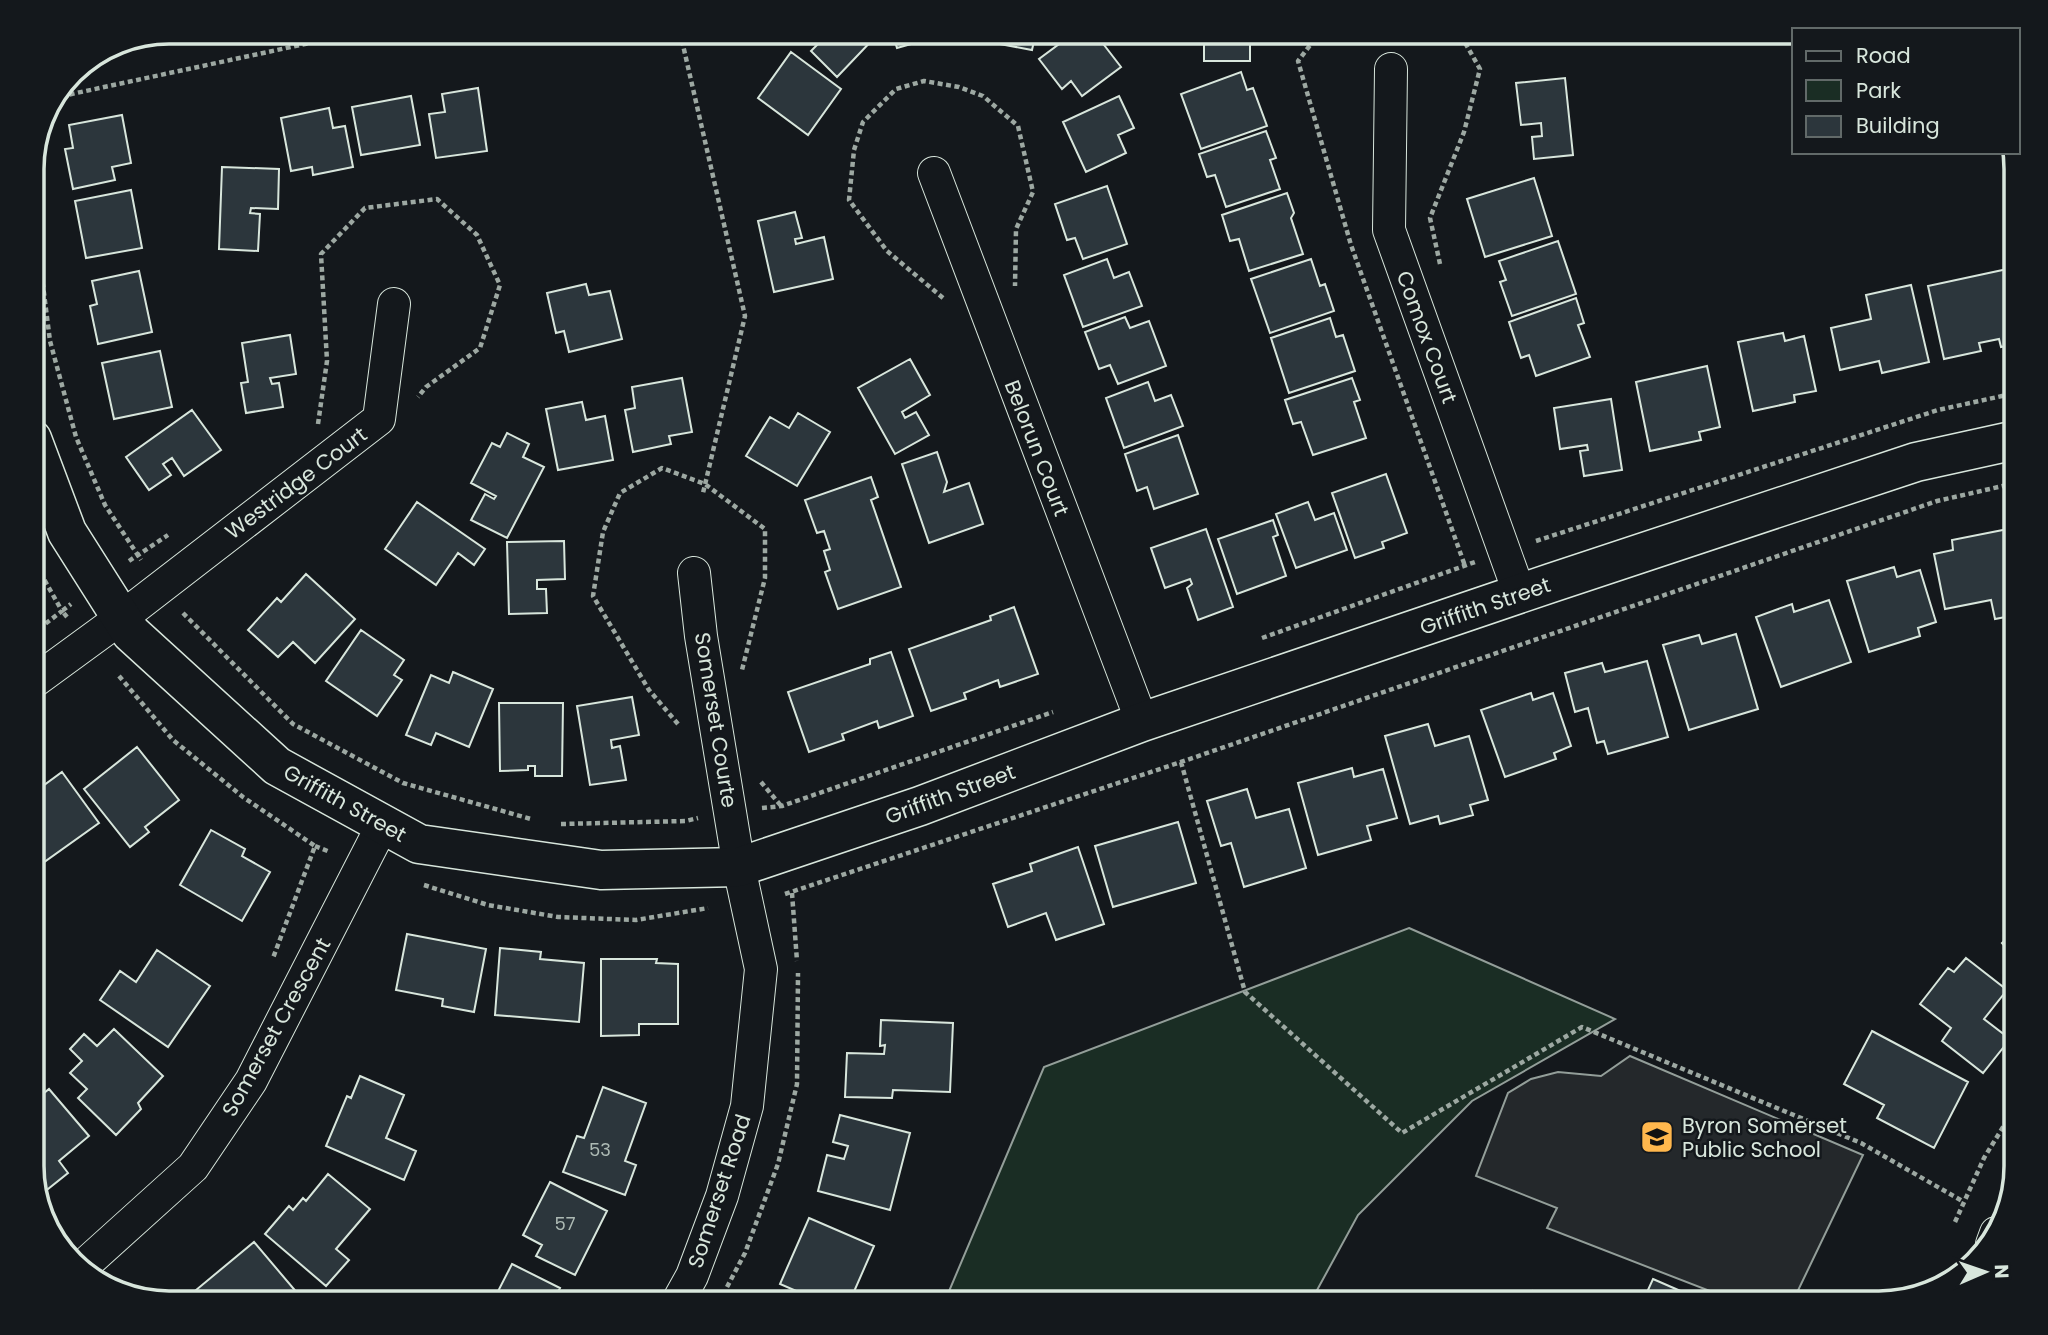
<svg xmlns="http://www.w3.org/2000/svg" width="2048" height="1335" font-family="Poppins,sans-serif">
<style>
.green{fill:#1a2d24;stroke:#939e99;stroke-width:2}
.parking{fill:#24282b;stroke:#939e99;stroke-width:2}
.building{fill:#2c363c;stroke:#d8e6dc;stroke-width:2}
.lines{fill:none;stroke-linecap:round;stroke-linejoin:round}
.street-casing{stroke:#d8e6dc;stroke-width:34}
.secondary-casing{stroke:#d8e6dc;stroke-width:41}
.path{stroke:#9da8a2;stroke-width:4.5;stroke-dasharray:5 3.5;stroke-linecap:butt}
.street{stroke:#14181c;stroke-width:32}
.secondary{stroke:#14181c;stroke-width:38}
.labels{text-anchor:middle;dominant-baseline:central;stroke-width:5;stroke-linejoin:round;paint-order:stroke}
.number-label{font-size:18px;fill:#adbab4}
.street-label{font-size:21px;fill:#d8e6dc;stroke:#14181c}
.poi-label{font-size:21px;fill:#d8e6dc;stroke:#14181c;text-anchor:start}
.rim{fill:none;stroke:#d8e6dc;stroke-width:3.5}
</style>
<rect width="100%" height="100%" fill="#14181c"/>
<path class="green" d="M1409 928 1615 1019 1472 1101 1358 1215 1310 1303H944L1044 1067Z"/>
<path class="parking" d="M1630 1056 1863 1155 1792 1303 1765 1291 1733 1300 1547 1228 1557 1208 1476 1176 1508 1093 1531 1079 1558 1072 1601 1076Z"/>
<path class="building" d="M804 32H877L879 33 837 77 811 51 817 45Z
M892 32H949L950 33 897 48Z
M964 32H1036L1032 50 963 37Z
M1091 32H1094L1121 67 1082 96 1071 81 1062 89 1039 59 1070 36 1075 43Z
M1204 32H1259V37H1250V61H1204Z
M791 52 841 89 808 135 758 98Z
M1241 72 1247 90 1253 88 1267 126 1201 149 1181 94Z
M1565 78 1573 155 1534 159 1532 137 1542 136 1541 123 1521 125 1516 83Z
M478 88 487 151 436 158 429 114 445 112 442 94Z
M411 96 420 145 361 155 352 107Z
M1119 96 1134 128 1118 135 1126 153 1086 172 1063 122Z
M329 108 333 128 345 126 353 167 313 175 312 167 291 171 281 118Z
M122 115 131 163 112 167 115 180 73 189 65 149 73 148 69 125Z
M1266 131 1276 158 1270 160 1280 189 1226 207 1215 175 1207 177 1199 154Z
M222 167 279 169 278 209 251 208 250 213 260 214 258 251 219 249Z
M1534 178 1552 236 1485 257 1467 199Z
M1107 186 1127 244 1083 259 1075 238 1067 240 1055 204Z
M131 190 142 248 86 258 75 201Z
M1287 193 1294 213 1291 218 1303 254 1249 271 1239 239 1230 241 1222 215Z
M795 212 802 238 795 239 796 244 824 237 833 279 774 292 758 221Z
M1558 241 1576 294 1512 316 1500 282 1506 280 1499 261Z
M1107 259 1114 278 1129 272 1142 306 1083 327 1064 275Z
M1311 259 1320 286 1325 284 1334 311 1270 333 1251 279Z
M2012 268 2016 291V344L2001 347 1999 339 1979 343 1981 351 1944 359 1928 286Z
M139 271 152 332 98 344 90 306 97 304 92 281Z
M586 284 589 295 610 291 622 339 569 352 564 331 556 333 547 293Z
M1911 285 1929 362 1882 373 1879 361 1840 370 1831 328 1871 319 1866 295Z
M1576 298 1584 323 1578 325 1590 357 1536 376 1529 355 1521 358 1509 322Z
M1125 317 1130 328 1149 321 1166 366 1118 384 1110 365 1099 369 1085 332Z
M1330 318 1336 337 1343 335 1355 371 1289 393 1271 338Z
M1783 333 1785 341 1804 336 1816 391 1794 395 1795 402 1753 411 1738 342Z
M290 335 296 374 270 378 272 384 279 383 283 407 246 413 241 383 248 382 242 343Z
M160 351 172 407 114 419 102 363Z
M910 359 930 395 902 412 905 418 916 412 929 435 895 454 858 388Z
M1707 366 1720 427 1699 432 1701 440 1650 451 1636 382Z
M682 378 692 432 669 436 671 444 633 452 625 410 635 408 632 387Z
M1352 378 1360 400 1354 402 1366 438 1313 455 1301 422 1293 424 1285 400Z
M1148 382 1155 401 1171 395 1183 426 1124 448 1106 398Z
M1611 399 1622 470 1584 476 1580 451 1588 450 1587 445 1560 449 1554 408Z
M582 402 586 420 605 416 613 460 558 470 546 409Z
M192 410 221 450 184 476 172 458 163 464 171 475 149 490 126 457Z
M798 413 830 432 797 486 746 456 770 417 789 428Z
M507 433 529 444 523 457 544 467 507 538 471 520 485 494 494 499 496 496 471 483 492 443 500 447Z
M1178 435 1198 494 1154 509 1147 487 1137 491 1125 454Z
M937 452 947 482 944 492 969 483 983 524 929 543 902 464Z
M1386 474 1407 533 1382 542 1384 548 1355 558 1332 493Z
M871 477 878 497 871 500 901 587 838 609 825 572 830 570 824 551 830 549 824 531 817 533 805 500Z
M417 502 485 549 474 565 458 553 436 585 385 549Z
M1308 502 1315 520 1334 513 1347 550 1296 568 1276 514Z
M1273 520 1278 535 1273 537 1286 576 1237 594 1218 539Z
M2013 528 2016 546V615L1995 619 1991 600 1945 609 1934 554 1953 550 1952 540Z
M1206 529 1233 607 1198 620 1187 588 1192 584 1190 579 1165 588 1151 548Z
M564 541 565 579 537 580V589H546L547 613 509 614 507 542Z
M1894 567 1897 577 1920 570 1936 622 1918 628 1920 636 1869 652 1847 581Z
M306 574 355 619 315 663 293 642 278 657 248 630 277 598 281 602Z
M1829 600 1851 662 1781 687 1756 617 1792 604 1794 612Z
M1014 607 1038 674 1000 687 998 680 964 693 966 699 931 711 909 649 991 620 990 616Z
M361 630 404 660 394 675 402 680 377 716 326 681Z
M1736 634 1758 709 1689 730 1663 645 1699 635 1702 644Z
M891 652 913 716 879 728 877 721 842 734 844 740 809 752 788 692 870 664V659Z
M1647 661 1668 737 1608 754 1604 741 1597 743 1588 708 1575 712 1565 673 1602 663 1605 672Z
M453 672 493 689 469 747 436 733 431 745 406 735 431 675 449 683Z
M1531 693 1533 700 1553 693 1571 746 1554 753 1556 759 1505 777 1481 710Z
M632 697 639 735 611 740 612 748 620 746 626 780 590 785 577 706Z
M499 703H563L562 776H535V766H528V770L500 771Z
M1428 724 1435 746 1469 736 1488 800 1470 805 1473 815 1440 824 1438 816 1410 824 1385 736Z
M137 747 179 800 145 827 149 832 130 847 84 789Z
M1352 768 1354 777 1383 769 1397 818 1367 826 1371 840 1318 855 1298 783Z
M62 772 99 823 40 865 32 854V794Z
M1247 789 1256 818 1289 809 1306 868 1244 887 1231 843 1221 846 1207 801Z
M1178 822 1196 883 1113 907 1095 846Z
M211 830 245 849 242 856 270 872 242 921 180 885Z
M1078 847 1104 924 1056 940 1046 913 1008 927 993 884 1032 871 1030 864Z
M2016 930V959L2002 943Z
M407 934 486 949 474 1012 442 1006 443 999 396 990Z
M500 948 541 952 540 959 584 963 579 1022 495 1015Z
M157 950 210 986 168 1047 100 1000 120 971 136 982Z
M1966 958 2007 990 1984 1019 2010 1039 1983 1073 1942 1041 1951 1028 1920 1004 1948 968 1954 972Z
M601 959H657L656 963 678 964V1024H639V1035L601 1036Z
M881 1020 953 1023 950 1092 893 1090 892 1098 845 1097 847 1053 884 1054 885 1045 880 1046Z
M114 1029 163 1076 138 1103 141 1109 116 1135 78 1098 87 1089 70 1073 82 1061 70 1049 84 1034 97 1046Z
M1872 1031 1968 1082 1934 1148 1877 1118 1884 1105 1844 1084Z
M360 1076 404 1095 386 1138 416 1151 404 1180 326 1146 347 1096 351 1098Z
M603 1087 646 1103 625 1161 636 1165 625 1195 563 1172 577 1136 584 1138Z
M49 1089 89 1136 59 1161 68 1173 38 1197 32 1175V1103Z
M840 1115 910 1133 890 1210 818 1191 827 1155 844 1159 848 1146 833 1142Z
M328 1174 370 1209 336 1249 349 1260 326 1286 265 1234 289 1206 293 1210 303 1198 306 1201Z
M550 1182 607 1211 575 1275 536 1256 542 1245 523 1235Z
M809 1218 874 1246 849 1303H824L780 1284Z
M254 1242 304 1301 302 1303H197L190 1295Z
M512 1264 560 1288 552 1303H492Z
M1653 1279 1708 1303H1642Z
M1533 1291 1564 1303H1527Z"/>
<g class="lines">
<defs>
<path id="street" d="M1391 69 1389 230 1520 595
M934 173 1142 722
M32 683 121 618 379 419 394 304
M1992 1244 1996 1233
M81 1268 193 1167 251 1081 383 824
M677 1303 692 1276 722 1196 747 1106 761 969 739 867 701 636 694 573"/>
<path id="secondary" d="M32 439 67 532 131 633 277 766 419 844 601 870 739 867 920 806 1142 722 1551 583 1916 462 2016 440"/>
</defs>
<use href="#street" class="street-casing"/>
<use href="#secondary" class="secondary-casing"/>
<path class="path" d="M680 32 745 316 703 493
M1320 32 1298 61 1351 245 1465 566
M53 98 361 32
M32 198 50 341 76 437 105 505 141 560
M1440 264 1430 218 1464 132 1480 69 1459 32
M943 298 887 251 849 200 854 150 863 122 896 89 924 81 959 87 983 96 1018 126 1033 192 1016 229 1015 286
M318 424 327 361 321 254 365 208 437 199 477 235 500 285 480 348 426 387 418 397
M1536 541 1938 410 2016 393
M32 558 62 611 32 634
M129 561 168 535
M183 613 293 724 403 783 531 819
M67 617 62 611 71 604
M1262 638 1475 562
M119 676 173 740 243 797 315 846 273 958
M678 724 649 690 593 596 603 532 620 493 662 468 705 484 765 529V578L742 670
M1181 762 1245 992 1402 1133 1582 1027 1861 1143 1964 1202
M761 782 782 807
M762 808 782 806 1053 712
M561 824 686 821 698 818
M315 846 330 852
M424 885 488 905 558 917 636 920 708 908
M792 893 797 961
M785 894 1181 762 1937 501 2016 483
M1955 1222 1984 1158 2016 1106
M727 1287 745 1253 778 1164 797 1084 798 973
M1942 1287 1944 1275"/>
<use href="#street" class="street"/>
<use href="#secondary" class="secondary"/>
</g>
<defs>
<symbol id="school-square" viewBox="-11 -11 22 22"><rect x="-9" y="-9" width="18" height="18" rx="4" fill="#ffb74d" stroke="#14181c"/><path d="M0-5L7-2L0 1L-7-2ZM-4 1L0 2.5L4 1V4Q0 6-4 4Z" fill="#111"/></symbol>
</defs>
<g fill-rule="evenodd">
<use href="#school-square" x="1638" y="1118" width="38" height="38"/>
</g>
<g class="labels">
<g class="number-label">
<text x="600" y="1149">53</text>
<text x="565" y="1223">57</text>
</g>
<g class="street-label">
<text transform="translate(1427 337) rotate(70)">Comox Court</text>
<text transform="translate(1037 448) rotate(69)">Belorun Court</text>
<text transform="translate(296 483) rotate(-37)">Westridge Court</text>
<text transform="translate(1485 606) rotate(-19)">Griffith Street</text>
<text transform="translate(716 720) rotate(81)">Somerset Courte</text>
<text transform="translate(950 794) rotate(-20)">Griffith Street</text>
<text transform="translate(345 803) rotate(29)">Griffith Street</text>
<text transform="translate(276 1027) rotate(-61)">Somerset Crescent</text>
<text transform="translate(719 1191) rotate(-72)">Somerset Road</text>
</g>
<g class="poi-label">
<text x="1682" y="1125">Byron Somerset<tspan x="1682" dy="24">Public School</tspan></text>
</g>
</g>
<path d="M0 0H2048V1335H0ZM169 44H1879A125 125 0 0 1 2004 169V1166A125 125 0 0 1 1879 1291H169A125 125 0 0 1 44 1166V169A125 125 0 0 1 169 44Z" fill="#14181c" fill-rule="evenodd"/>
<path class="rim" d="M169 44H1879A125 125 0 0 1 2004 169V1166A125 125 0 0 1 1879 1291H169A125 125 0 0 1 44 1166V169A125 125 0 0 1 169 44Z"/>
<rect x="1792" y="28" width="228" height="126" fill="#14181c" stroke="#626a69" stroke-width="2"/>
<rect x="1806" y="51" width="35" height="10" fill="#14181c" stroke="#626a69" stroke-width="2"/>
<text x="1856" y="63" font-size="21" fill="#d8e6dc">Road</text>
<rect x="1806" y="80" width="35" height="21" fill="#1a2d24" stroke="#626a69" stroke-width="2"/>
<text x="1856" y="98" font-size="21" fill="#d8e6dc">Park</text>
<rect x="1806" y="116" width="35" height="21" fill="#2c363c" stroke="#626a69" stroke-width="2"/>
<text x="1856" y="133" font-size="21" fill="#d8e6dc">Building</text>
<g transform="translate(1985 1272) rotate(88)" stroke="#14181c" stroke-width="5" paint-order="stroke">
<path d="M0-5L12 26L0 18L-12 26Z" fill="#d8e6dc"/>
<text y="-10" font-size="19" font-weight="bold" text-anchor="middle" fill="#d8e6dc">N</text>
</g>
</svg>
